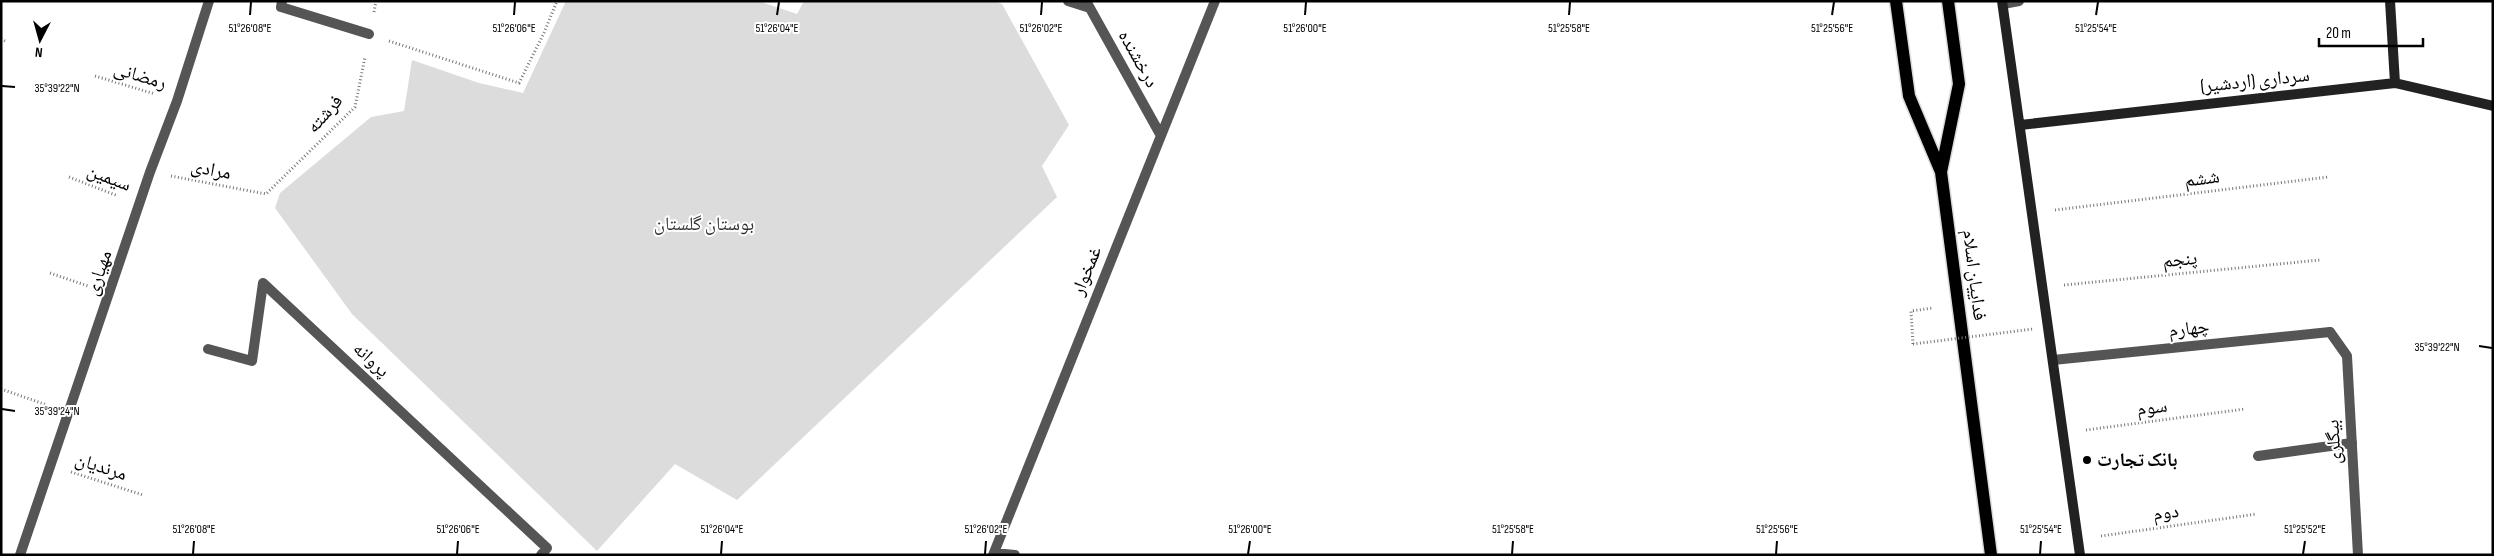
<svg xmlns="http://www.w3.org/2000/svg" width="2494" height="556" font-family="'Sofia Sans Condensed','Noto Naskh Arabic',sans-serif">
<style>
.green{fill:#dcdcdc}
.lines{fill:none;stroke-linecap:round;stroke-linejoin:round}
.primary-casing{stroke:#dbdbdb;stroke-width:15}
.path{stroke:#777;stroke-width:3;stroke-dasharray:1 2.5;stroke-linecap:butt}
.lane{stroke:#555;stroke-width:10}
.street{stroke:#555;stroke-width:10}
.secondary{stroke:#222;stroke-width:10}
.primary{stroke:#000;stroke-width:12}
.path-bridge{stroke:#777;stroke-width:3;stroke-dasharray:1 2.5;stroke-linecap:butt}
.ticks{fill:none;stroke:#000;stroke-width:2}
.poi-dot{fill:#000;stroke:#fff;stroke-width:2}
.labels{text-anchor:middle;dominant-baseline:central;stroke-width:4;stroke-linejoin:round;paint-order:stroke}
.street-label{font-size:19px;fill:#000;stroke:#fff}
.park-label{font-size:19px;fill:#333;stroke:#fff}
.poi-label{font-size:19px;font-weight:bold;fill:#000;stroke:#fff;text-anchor:start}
.ticks-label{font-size:12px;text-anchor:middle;fill:#000;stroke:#fff;stroke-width:4;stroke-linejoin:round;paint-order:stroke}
</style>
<rect width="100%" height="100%" fill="#fff"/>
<path class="green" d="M566 1H758L797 14 804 1H995L1002 4 1069 125 1042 166 1057 197 737 500 675 464 597 551 352 314 275 208 280 193 371 117 404 111 412 60 479 83 523 93Z"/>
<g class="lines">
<defs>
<path id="primary" d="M1896 1 1909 96 1941 172
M1948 1 1959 84 1941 172 1991 555"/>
</defs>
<use href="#primary" class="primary-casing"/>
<path class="path" d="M374 12 376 1
M1 39 5 41
M389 41 519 83 544 33 557 1
M95 76 155 94
M171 176 266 194 355 107 365 57
M69 177 118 196
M2055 210 2328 177
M50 273 88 286
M2064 285 2320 260
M1913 344 1911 311 1933 308
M1 389 47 405
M2086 430 2245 409
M71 472 143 495
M2101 536 2257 514"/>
<path class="lane" d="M282 1 281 7 369 34
M2330 332 2347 356 2358 555"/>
<path class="street" d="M1068 1 1090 8
M1086 1 1160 134
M2003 4 2019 1
M208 349 252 361 263 283 547 548 541 555
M2053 360 2330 332
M2258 456 2352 443
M994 553 1015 555
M20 555 150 172 177 101 209 1
M993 555 1215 1"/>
<path class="secondary" d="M2002 1 2080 555
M2390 1 2395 83
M2020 125 2395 83 2493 106"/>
<use href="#primary" class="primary"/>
<path class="path-bridge" d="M1913 344 2033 329"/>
</g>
<path class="ticks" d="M250 15 251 2M514 15 515 2M777 15 779 2M1041 15 1042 2M1305 15 1306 2M1569 15 1570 2M1832 15 1834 2M2096 15 2098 2M2 86 15 87M2479 346 2492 348M2 409 15 411M193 554 194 541M457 554 458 541M721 554 722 541M985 554 986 541M1248 554 1250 541M1512 554 1513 541M1776 554 1777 541M2040 554 2041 541M2303 554 2305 541"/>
<circle class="poi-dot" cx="2087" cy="460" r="5"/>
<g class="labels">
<g class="street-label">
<text transform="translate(1138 59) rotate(61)">درخشنده</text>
<text transform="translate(140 76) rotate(17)">رمضانی</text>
<text transform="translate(2255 81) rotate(-6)">سرداری (اردشیر)</text>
<text transform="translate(325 114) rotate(-48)">فرشته</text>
<text transform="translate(211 170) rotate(11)">مرادی</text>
<text transform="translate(109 178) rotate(21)">سیمین</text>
<text transform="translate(2202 179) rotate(-7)">ششم</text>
<text transform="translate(2180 260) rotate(-6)">پنجم</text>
<text transform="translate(1087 271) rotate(-68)">غمخوار</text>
<text transform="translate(99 273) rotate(-71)">مهیاری</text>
<text transform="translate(1974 275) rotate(83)">فداییان اسلام</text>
<text transform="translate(2189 329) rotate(-6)">چهارم</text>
<text transform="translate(371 360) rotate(43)">پروانه</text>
<text transform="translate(2152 408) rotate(-7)">سوم</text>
<text transform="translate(2334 442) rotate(-93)">بیگلری</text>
<text transform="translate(101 467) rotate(18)">مرندیان</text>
<text transform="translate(2166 513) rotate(-8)">دوم</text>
</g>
<g class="park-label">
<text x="704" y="224">بوستان گلستان</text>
</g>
<g class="poi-label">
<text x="2097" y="460">بانک تجارت</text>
</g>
</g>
<g class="ticks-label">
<text x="250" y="32">51°26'08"E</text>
<text x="514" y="32">51°26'06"E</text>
<text x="777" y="32">51°26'04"E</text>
<text x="1041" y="32">51°26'02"E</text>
<text x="1305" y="32">51°26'00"E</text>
<text x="1569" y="32">51°25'58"E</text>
<text x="1832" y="32">51°25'56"E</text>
<text x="2096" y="32">51°25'54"E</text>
<text x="57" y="92">35°39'22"N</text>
<text x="2437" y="351">35°39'22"N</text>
<text x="57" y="415">35°39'24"N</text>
<text x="194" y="533">51°26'08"E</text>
<text x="458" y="533">51°26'06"E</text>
<text x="722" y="533">51°26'04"E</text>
<text x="986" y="533">51°26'02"E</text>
<text x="1250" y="533">51°26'00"E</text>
<text x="1513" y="533">51°25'58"E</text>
<text x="1777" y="533">51°25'56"E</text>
<text x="2041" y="533">51°25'54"E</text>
<text x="2305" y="533">51°25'52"E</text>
</g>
<rect width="2494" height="556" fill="none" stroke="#000000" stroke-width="5"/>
<g transform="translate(40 40) rotate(186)" stroke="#ffffff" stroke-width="4" paint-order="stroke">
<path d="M0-4L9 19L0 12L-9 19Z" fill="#000000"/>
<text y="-8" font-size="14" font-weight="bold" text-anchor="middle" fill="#000000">N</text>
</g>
<path d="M2319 38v8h104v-8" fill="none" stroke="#000000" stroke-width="2.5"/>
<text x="2326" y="38" font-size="15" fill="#000000" stroke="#ffffff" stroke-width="4" paint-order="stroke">20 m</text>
</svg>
